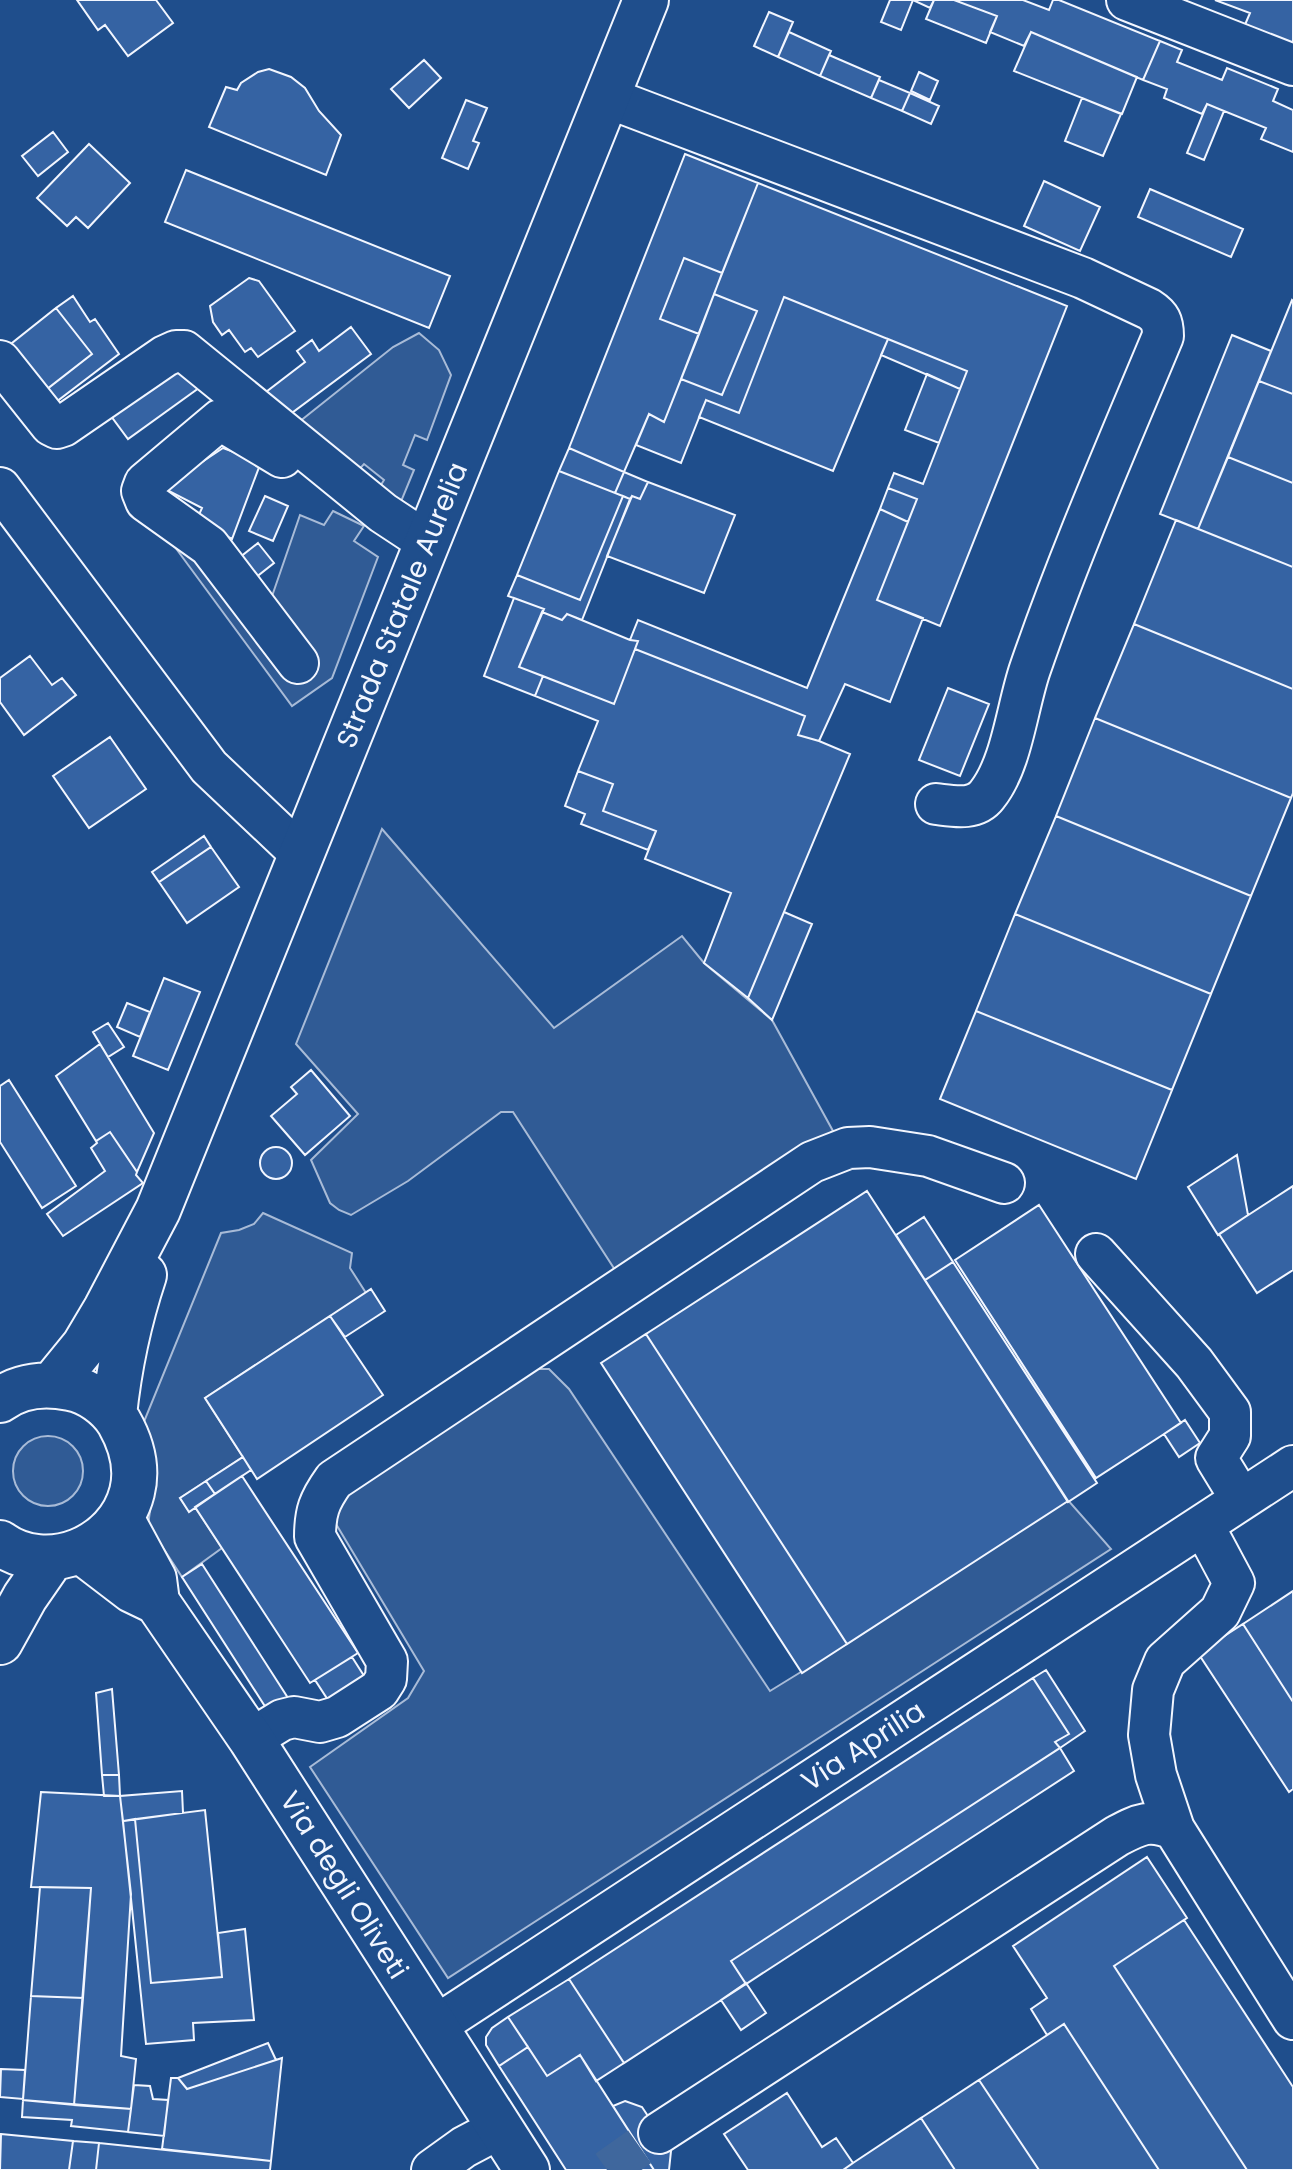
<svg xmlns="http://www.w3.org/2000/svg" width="1293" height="2170" font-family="Poppins,sans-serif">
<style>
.built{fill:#305b95;stroke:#a8bbd7;stroke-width:2}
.building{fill:#3563a3;stroke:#f2f6ff;stroke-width:2}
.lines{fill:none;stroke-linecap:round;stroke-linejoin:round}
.minor-tunnel{stroke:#3f679d;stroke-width:40;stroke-dasharray:40 20;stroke-linecap:butt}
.minor-casing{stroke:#f2f6ff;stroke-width:44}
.major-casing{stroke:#f2f6ff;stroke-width:48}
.minor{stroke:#1f4e8c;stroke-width:40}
.major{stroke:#1f4e8c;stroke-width:44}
.labels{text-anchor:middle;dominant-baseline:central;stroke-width:6;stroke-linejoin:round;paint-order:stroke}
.street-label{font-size:28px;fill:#f2f6ff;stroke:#1f4e8c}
</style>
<rect width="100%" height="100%" fill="#1f4e8c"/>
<path class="built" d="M419 333 439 350 451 375 427 440 415 435 403 465 414 470 400 504 376 493 384 480 364 464 353 476 294 426 393 347Z
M333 511 364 526 354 541 378 557 332 678 292 706 158 524 270 602 300 515 324 525Z
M382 829 554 1028 682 936 704 963 772 1020 833 1131 617 1273 513 1112H501L408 1181 351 1215 339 1210 330 1203 311 1160 358 1114 296 1044Z
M263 1213 352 1253 350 1268 366 1293 205 1398 243 1457 180 1498 189 1511 195 1507 222 1548 182 1577 148 1525 154 1483 155 1455 143 1424 221 1233 239 1230 254 1224Z
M535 1369H549L569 1389 770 1691 848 1643 1067 1499 1111 1549 448 1978 310 1767 408 1698 424 1671 336 1524 339 1503 351 1486Z
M13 1471a35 35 0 1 1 70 0a35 35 0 1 1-70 0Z"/>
<path class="building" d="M77 0H156L173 23 128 56 105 25 98 30Z
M890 0H934L930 8 913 0 901 30 881 22Z
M934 0H954L997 16 986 43 926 19Z
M954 0H1023L1049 10 1053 0H1059L1160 41 1143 80 1031 32 1024 46 990 32 997 16Z
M1215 0H1293V45L1244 27 1250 13Z
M769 12 793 22 778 57 754 46Z
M789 32 831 51 820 76 778 57Z
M1031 32 1137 77 1122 114 1014 71Z
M1160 41 1182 50 1177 62 1222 80 1227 68 1278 89 1273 101 1293 110V152L1261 139 1266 128 1207 104 1202 114 1164 98 1167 89 1143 80Z
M829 55 880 77 871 98 820 76Z
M424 60 441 78 409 108 391 89Z
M269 69 291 77 305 88 319 111 341 135 326 175 209 127 226 87 237 90 241 83 258 72Z
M919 72 938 81 930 100 911 91Z
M879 80 910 93 902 111 871 98Z
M910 93 939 106 931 124 902 111Z
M1082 98 1121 114 1103 156 1065 141Z
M466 100 487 108 473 141 479 143 468 169 442 158Z
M1207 104 1224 111 1204 160 1187 153Z
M53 132 68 152 38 176 22 156Z
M89 144 130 183 88 228 76 217 67 226 37 198Z
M685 154 758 183 722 273 684 258 660 319 699 334 664 422 649 414 624 472 569 448Z
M186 170 450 276 429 328 165 222Z
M1044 181 1100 207 1080 251 1024 226Z
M758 183 1067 306 940 626 877 600 917 499 888 488 894 473 923 484 967 371 784 297 739 413 706 400 681 463 636 445 649 414 664 422 681 379 722 395 757 311 714 294Z
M1150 189 1243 229 1231 257 1138 217Z
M684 258 722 273 699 334 660 319Z
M249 278 259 281 295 331 258 357 251 348 245 352 229 330 222 335 213 322 210 306Z
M714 294 757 311 722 395 681 379Z
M73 296 90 322 95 319 119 354 52 405 42 393 92 354 56 308Z
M784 297 888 339 833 471 699 417 706 400 739 413Z
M1292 300 1293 301V394L1259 381Z
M56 308 92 354 42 393 7 347Z
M351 327 371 354 285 418 266 392 305 362 297 351 312 340 319 351Z
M1232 335 1271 351 1198 529 1160 514Z
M888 339 967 371 960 389 881 355Z
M183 358 203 385 128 439 108 412Z
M927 374 960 389 939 443 905 430Z
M1259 381 1293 394V483L1228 457Z
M223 448 261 462 232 539 196 521 202 508 163 488Z
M569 448 624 472 615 493 559 471Z
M1228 457 1293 483V567L1198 529Z
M559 471 623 496 580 600 517 575Z
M624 472 648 482 640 499 632 496 630 499 615 493Z
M648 482 735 515 704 593 607 556 632 496 640 499Z
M888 488 917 499 908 522 880 509Z
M265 496 288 506 273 541 249 531Z
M623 496 630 499 582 620 567 614 562 620 542 612 544 609 508 596 517 575 580 600Z
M880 509 908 522 877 600 923 618 890 702 845 684 819 741 798 735 805 716 635 649 638 641 630 640 638 620 807 688Z
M1176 520 1293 567V689L1134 624Z
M258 543 274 563 255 578 239 558Z
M514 598 544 609 519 667 543 676 535 696 484 676Z
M542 612 562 620 567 614 630 640 638 641 614 704 519 667Z
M1134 624 1293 689V793L1291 798 1095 718Z
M635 649 805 716 798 735 819 741 850 754 748 998 704 963 731 893 645 859 656 831 603 811 613 784 578 771 598 721 535 696 543 676 614 704Z
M30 656 52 685 62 678 76 695 24 735 0 702V678Z
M948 688 989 704 960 776 919 760Z
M1095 718 1291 798 1251 896 1056 816Z
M110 737 146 789 89 828 53 776Z
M578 771 613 784 603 811 656 831 648 850 581 824 585 814 565 806Z
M1056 816 1251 896 1211 994 1015 914Z
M204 836 211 847 159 882 152 872Z
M211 847 239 887 187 923 159 882Z
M784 912 812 924 772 1020 748 998Z
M1015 914 1211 994 1172 1090 976 1011Z
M164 978 200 992 168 1070 133 1056Z
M127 1003 150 1012 140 1037 117 1027Z
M976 1011 1172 1090 1136 1179 940 1099Z
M108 1023 124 1047 108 1057 93 1032Z
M100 1044 154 1133 137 1172 110 1132 96 1141 56 1076Z
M311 1070 350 1116 305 1155 271 1116 297 1094 291 1087Z
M9 1080 76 1186 42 1208 0 1142V1086Z
M110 1132 137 1172 136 1175 143 1183 63 1236 47 1214 105 1171 91 1148 97 1143 96 1141Z
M260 1163a16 16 0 1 1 32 0a16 16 0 1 1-32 0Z
M1237 1155 1248 1215 1218 1235 1188 1187Z
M1293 1186V1270L1257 1293 1219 1234Z
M867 1191 1068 1501 847 1644 646 1334Z
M1039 1205 1181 1423 1096 1478 955 1260Z
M924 1217 953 1262 925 1280 896 1235Z
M953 1262 1097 1483 1068 1502 925 1280Z
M371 1289 385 1311 345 1337 330 1316Z
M330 1316 383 1395 257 1479 205 1398Z
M646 1334 847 1644 802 1673 601 1363Z
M1185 1420 1200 1443 1179 1457 1164 1434Z
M243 1457 251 1470 215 1494 206 1481Z
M242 1476 358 1653 310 1683 195 1507Z
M206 1481 215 1494 189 1512 180 1498Z
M202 1564 288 1698 268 1711 182 1577Z
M1293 1591V1702L1243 1624Z
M1243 1624 1293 1702V1789L1289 1792 1198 1653Z
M352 1657 366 1679 330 1703 315 1680Z
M1046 1670 1085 1731 1060 1748 1055 1742 1069 1734 1033 1678Z
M1033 1678 1069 1734 1055 1742 1060 1748 731 1961 746 1984 624 2063 569 1979Z
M112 1689 119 1775H102L96 1693Z
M1060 1748 1074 1771 746 1984 731 1961Z
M102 1775H119L120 1796H104Z
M182 1791 183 1813 123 1821 120 1796Z
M41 1792 120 1796 131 1894 121 2056 136 2059 131 2109 74 2105 91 1888 31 1887Z
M205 1810 222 1977 151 1983 135 1819Z
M135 1819 151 1983 222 1977 218 1933 245 1929 254 2020 193 2023 194 2040 146 2044 123 1821Z
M1147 1857 1187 1918 1114 1966 1247 2170H1159L1064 2024 1047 2035 1031 2009 1047 1998 1013 1946Z
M40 1887 91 1888 83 1998 31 1996Z
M1184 1920 1293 2087V2170H1247L1114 1966Z
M569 1979 624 2063 596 2081 580 2055 547 2076 508 2017Z
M746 1983 766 2013 741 2030 721 2000Z
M31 1996 83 1998 74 2105 23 2100Z
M508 2017 528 2047 499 2066 486 2045V2037L492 2028Z
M1064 2024 1159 2170H1039L979 2080Z
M268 2043 276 2060 187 2089 178 2078Z
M528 2047 547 2076 580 2055 654 2170H566L499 2066Z
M282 2058 271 2161 162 2149 171 2078H178L187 2089Z
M1 2069 25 2070 23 2099 0 2097Z
M979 2080 1039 2170H955L921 2118Z
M134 2085 150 2086 153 2099 168 2100 164 2136 128 2132Z
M787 2093 822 2147 836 2138 853 2163 843 2170H748L724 2134Z
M23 2100 131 2109 128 2132 71 2126 72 2120 22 2117Z
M625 2101 642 2107 671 2151 669 2170H654L613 2106Z
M921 2118 955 2170H843L853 2163Z
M1 2134 73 2141 69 2170H0Z
M73 2141 99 2143 96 2170H69Z
M99 2143 271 2161 270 2170H96Z"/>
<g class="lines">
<path class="minor-tunnel" d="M607 2170 659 2133"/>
<defs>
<path id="minor" d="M1127 0 1293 65
M606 97 1083 278 1149 309C1160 316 1163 322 1163 336 1117 446 1069 556 1030 669 1017 707 1012 764 987 795 975 811 953 806 936 804
M0 361 51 425 57 428 63 426 165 356 176 351H184L383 513 427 542
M282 457 220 420 145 483 142 491 146 501 209 546 298 663
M0 488 209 767 302 855
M1096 1254 1194 1363 1230 1412V1436L1216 1458 1241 1499
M251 1739 282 1720 294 1717 320 1722 337 1717 379 1690 386 1679 387 1661 315 1537C315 1512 319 1501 334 1480L812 1162 848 1148 870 1147 928 1156 1004 1183
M1174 1829 1156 1775 1149 1735 1153 1690 1165 1661 1220 1612 1234 1583 1203 1525
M434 2027 1293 1466
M659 2133 1117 1836C1140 1824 1149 1819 1174 1829L1293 2019
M432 2170 464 2147 500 2128"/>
<path id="major" d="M53 1384 84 1346 106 1309 158 1210 646 0
M0 1400C20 1385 46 1383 70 1388 89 1391 109 1406 119 1422 131 1443 138 1468 132 1492 118 1548 47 1577 0 1543
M114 1415C119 1367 129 1320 144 1275
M121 1518 154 1579 157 1602 251 1739 527 2170
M81 1551 132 1590 157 1602
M0 1642 25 1597 52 1558"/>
</defs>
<use href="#minor" class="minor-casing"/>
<use href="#major" class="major-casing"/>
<use href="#minor" class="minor"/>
<use href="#major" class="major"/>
</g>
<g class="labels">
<g class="street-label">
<text transform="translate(402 605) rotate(-68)">Strada Statale Aurelia</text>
<text transform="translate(863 1746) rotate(-33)">Via Aprilia</text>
<text transform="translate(344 1885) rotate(58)">Via degli Oliveti</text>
</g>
</g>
</svg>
